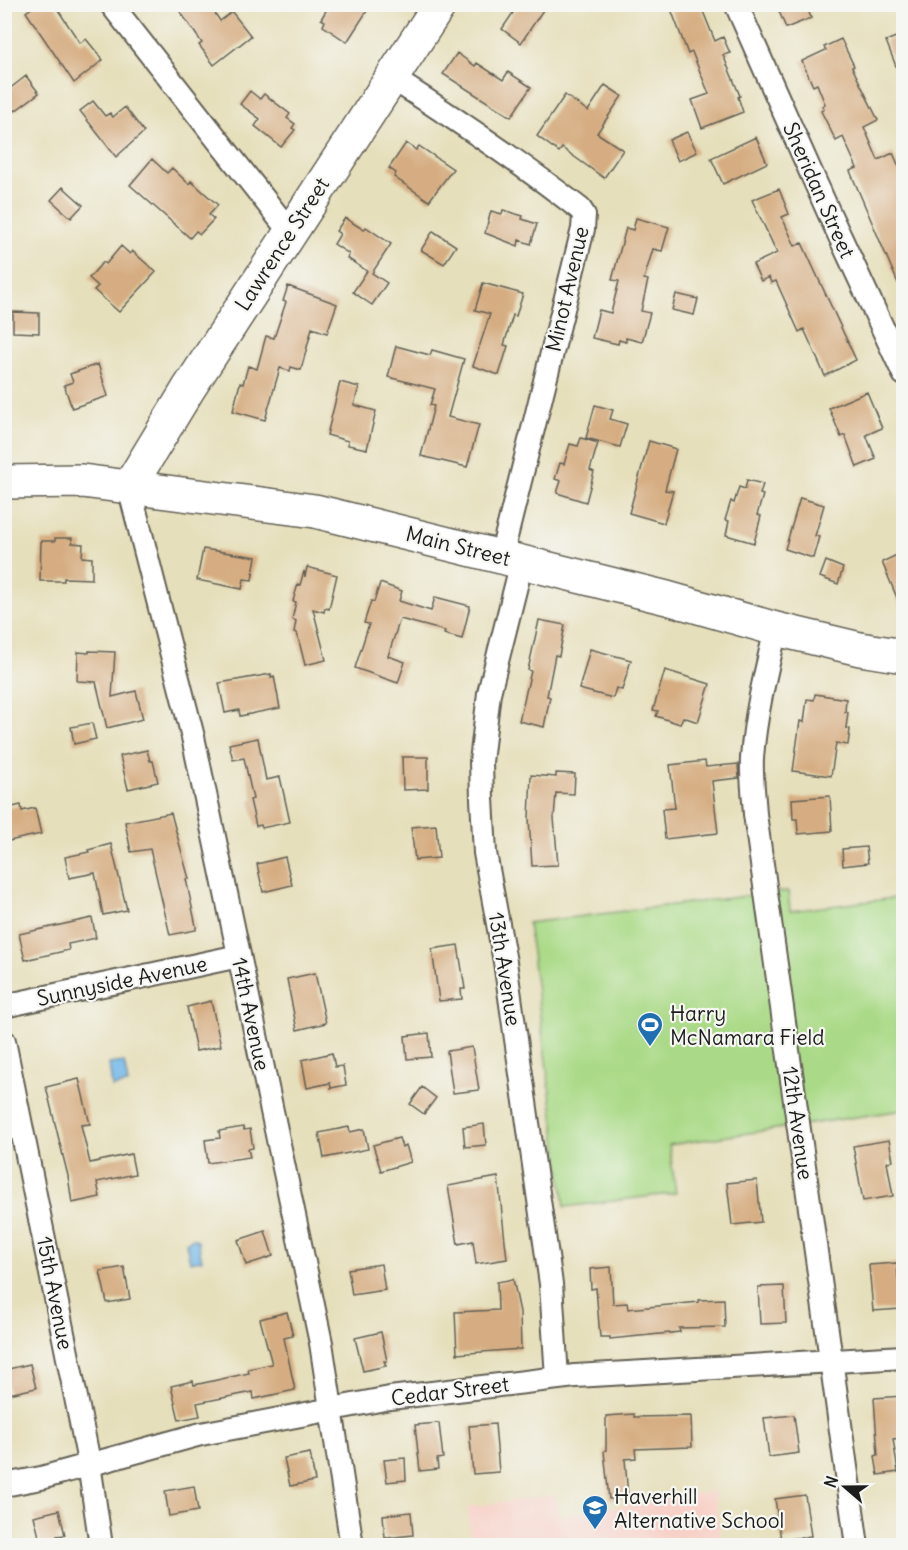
<svg xmlns="http://www.w3.org/2000/svg" width="908" height="1550" font-family="Delius,sans-serif">
<style>
.built{fill:#f7d1c8}
.green{fill:#aada87;stroke:#637b52;stroke-width:1.5}
.water{fill:#70b7e7;stroke:#466a82;stroke-width:1.5}
.building{fill:#d6ad82}
.lines{fill:none;stroke-linecap:round;stroke-linejoin:round}
.street-casing{stroke:#636054;stroke-width:26}
.secondary-casing{stroke:#636054;stroke-width:36}
.primary-casing{stroke:#636054;stroke-width:36}
.street{stroke:#fff;stroke-width:22}
.secondary{stroke:#fff;stroke-width:33}
.primary{stroke:#fff;stroke-width:33}
.labels{text-anchor:middle;dominant-baseline:central;stroke-width:4.5;stroke-linejoin:round;paint-order:stroke}
.street-label{font-size:21px;fill:#1c1c1c;stroke:#f6f6f2}
.poi-label{font-size:21px;fill:#1c1c1c;stroke:#f6f6f2;text-anchor:start}
</style>
<rect width="100%" height="100%" fill="#f6f6f2"/>
<filter id="ink" filterUnits="userSpaceOnUse"><feTurbulence type="fractalNoise" baseFrequency=".0167" numOctaves="2"/><feDisplacementMap in="SourceGraphic" scale="12" xChannelSelector="R" yChannelSelector="G"/><feConvolveMatrix kernelMatrix="1 2 1 2 8 2 1 2 1" color-interpolation-filters="sRGB"/></filter>
<filter id="wash" filterUnits="userSpaceOnUse"><feTurbulence type="fractalNoise" baseFrequency=".008" numOctaves="4" result="noise"/><feDisplacementMap in="SourceGraphic" scale="24" xChannelSelector="R" yChannelSelector="G"/><feGaussianBlur stdDeviation="1.35" result="paint"/><feColorMatrix in="noise" values="0 0 0 0 0 0 0 0 0 0 0 0 0 0 0 0 0 1.4 0 .05"/><feComposite in="paint" operator="in"/></filter>
<g filter="url(#wash)">
<rect width="100%" height="100%" fill="#e6dfbb"/>
<path class="built" d="M714 1491 722 1545H472L467 1507 554 1495 559 1516Z"/>
<path class="green" d="M788 891 790 911 903 897V1110L669 1145 676 1193 565 1207 528 923Z"/>
<path class="water" d="M124 1062 128 1084 112 1087 109 1064Z
M193 1238 198 1241 202 1260 190 1262 186 1243Z"/>
<g id="blocks">
<path class="building" d="M37 4H54L80 43 86 39 103 60 74 83 26 12Z
M175 4H209L220 21 232 12 251 36 214 65 199 45 202 43Z
M330 4H357L367 11 347 42 323 26 325 21 321 19Z
M519 4H547L521 43 502 29Z
M669 4H700L715 41 723 37 730 53 723 55 740 96 738 97 743 112 702 128 692 100 709 94 692 52 688 54Z
M776 4H806L811 18 786 28Z
M903 34V84L886 41Z
M841 39 854 66 852 67 878 120 864 127 878 160 893 153 903 176V295L850 171 857 168 843 137 836 141 821 111 824 109 822 106 825 104 817 84 813 86 802 61 826 50 824 47Z
M457 53 475 66 477 63 503 80 508 72 531 87 511 117 443 74Z
M26 76 39 93 15 111 4 97V93Z
M605 85 622 96 597 133 623 150 604 178 562 148 559 152 537 136 565 95 588 111Z
M250 91 260 99 264 94 290 114 287 118 295 124 292 128 295 130 281 147 255 126 260 119 240 104Z
M93 101 105 116 110 113 113 117 125 107 144 132 116 157 80 111Z
M687 132 697 152 678 161 669 140Z
M756 137 767 163 723 184 711 158Z
M406 143 416 150 419 146 453 169 429 201 394 177 396 173 389 168Z
M152 159 167 173 172 168 189 184 191 181 218 205 209 215 214 219 200 234 196 231 190 238 130 185Z
M63 187 83 205 71 218 51 200Z
M779 189 789 214 782 217 795 246 802 243 856 360 825 376 804 329 799 332 776 281 771 283 769 277 761 281 753 264 777 253 752 200Z
M503 210 523 216 522 219 537 224 531 244 519 240 518 246 485 233 491 211 502 214Z
M345 218 364 230 366 227 391 244 372 273 387 283 372 305 353 292 367 271 347 258 349 254 334 244 340 234 336 231Z
M636 218 669 227 662 251 653 249 644 279 648 280 641 311 650 313 642 342 626 338V342L619 340 618 344 592 338 599 310 611 313 619 281 612 280 626 228 633 230Z
M433 231 456 246 444 264 421 250Z
M121 246 130 254 132 251 156 272 119 312 94 290 98 286 89 278 103 262 106 264Z
M483 283 523 294 516 316 513 315 504 345 508 346 499 375 473 366 490 314 475 310Z
M288 286 337 304 327 333 312 328 301 370 291 367 290 371 280 368 265 420 233 411 240 383 243 384 248 366 257 369 266 336 274 338 286 302 283 301Z
M676 294 698 299 694 315 672 310Z
M13 312 39 313V333L13 332Z
M396 346 430 355 432 350 464 359 448 417 479 425 467 467 421 456 434 406 430 405 435 389 388 377Z
M98 364 108 396 72 408 64 385 73 382 70 374Z
M340 382 359 387 354 405 376 411 367 449 348 445V441L327 435Z
M867 392 882 428 866 435 876 459 857 467 845 435 841 437 829 408Z
M595 405 613 410 610 419 627 424 620 447 586 438Z
M581 438 598 443 590 470 594 472 586 502 557 493 561 481 555 479 560 463 564 464 570 444 578 446Z
M649 441 676 449 665 490 673 491 664 523 629 513Z
M747 480 763 484 760 494 763 495 757 515 761 516 754 543 726 535 729 521 725 520 731 501 734 503 739 487 745 489Z
M800 498 824 505 815 536 819 537 813 558 785 549Z
M55 538H72V543L83 544 82 557 92 558V579L64 578V581H40L41 541H55Z
M203 549 256 557 252 580 244 579 242 589 197 580Z
M903 552V612L882 562Z
M826 561 843 568 838 584 820 577Z
M307 567 337 575 329 609 325 608 324 612 313 609 326 660 305 665 297 633 294 632 296 621 292 619 296 602 293 601 298 584 300 585 304 571 305 577Z
M380 583 402 591 399 601 431 611 435 597 470 606 462 639 444 634 445 631 400 619 388 656 405 662 398 683 355 668 369 624 364 623 371 601 374 602Z
M539 620 565 625 559 656 555 655 547 696 550 697 544 727 519 721 531 671 528 670Z
M590 649 631 660 622 690 616 688 613 698 579 689Z
M89 651 115 652 112 697 136 691 143 719 107 728 96 682 77 681 78 652 89 653Z
M665 670 710 684 698 722 683 717 680 724 656 716 658 711 653 710Z
M271 674V677L274 676 280 708 240 716 239 710 225 713 219 683Z
M815 694 846 699 845 712H848L846 728 850 729 848 745 836 743 831 776 793 771 800 721 804 722 807 699 814 700Z
M92 723 96 739 74 744 71 727Z
M258 738 266 780 280 777 290 822 262 828 261 825 256 826 250 800 253 799 244 758 233 760 229 744Z
M147 750 150 761H153L158 782 128 789 120 756Z
M402 757H428V789L403 790Z
M705 761 706 767 738 764 739 778 712 781 718 833 665 839 662 809 675 808 670 765Z
M556 773 575 774 574 794 556 793 554 818 558 865 532 866 529 818 531 775 556 777Z
M830 796 832 831 798 834 797 819H793L792 799Z
M21 805 22 811 35 808 41 834 4 842V809Z
M171 813 189 879H186L196 926V930L170 935 150 849 131 852 125 822Z
M436 825 439 858 415 860 411 827Z
M111 844 127 910 103 915 95 873 69 878 65 857 89 852 88 850Z
M866 847 868 863 843 866 842 849Z
M285 857 292 885 263 892 257 864Z
M92 918 96 938 68 944 69 950 25 960 19 934Z
M458 945 465 989H461L462 999 439 1001 432 949Z
M315 973 326 1023 297 1030 287 979Z
M211 1001 221 1046 196 1051 187 1007Z
M429 1033 431 1057 407 1059 405 1036Z
M472 1047 479 1090 453 1093 447 1051Z
M332 1053 335 1067 343 1066 346 1085 331 1088 330 1083 307 1088 302 1060Z
M79 1079 90 1124 81 1125 90 1163 131 1154 135 1174 97 1182 100 1197 72 1203 68 1176 46 1087Z
M422 1087 436 1098 424 1114 410 1104Z
M484 1124 486 1145 465 1147 463 1127Z
M243 1127 244 1130 250 1129 253 1148 248 1149 250 1157 208 1163 205 1140 220 1138 219 1131Z
M349 1127 350 1132 364 1129 368 1149 324 1158 319 1133Z
M399 1138 402 1147 406 1145 411 1162 381 1171 373 1145Z
M889 1140 893 1161 887 1162 893 1196 863 1201 853 1146Z
M498 1177 507 1259 476 1264 473 1241 458 1244 448 1186Z
M757 1180 761 1222 732 1225 727 1183Z
M265 1231 273 1256 246 1265 238 1240Z
M897 1263 898 1279 902 1278 903 1297 900 1298 901 1309 873 1311 869 1265Z
M381 1264 385 1290 352 1295 348 1269Z
M124 1267 130 1299 107 1303 100 1271Z
M611 1267 613 1304 627 1303 628 1309 699 1302V1300L724 1299 725 1327 679 1328 680 1332 610 1339V1337H600L596 1288 591 1289 590 1269Z
M513 1279 520 1312 521 1349 457 1354 455 1312 498 1310 497 1282Z
M784 1286 786 1323 760 1324 758 1287Z
M287 1312 293 1336 284 1338 295 1390 254 1399 253 1392 197 1403 200 1416 179 1420 171 1386 193 1381 194 1385 249 1373 248 1369 272 1364 260 1319Z
M381 1332 387 1361H384L386 1366 363 1371 355 1338Z
M30 1364 36 1388 9 1394 4 1370Z
M903 1396V1438L893 1439 898 1472 878 1475 875 1456 878 1455 874 1398Z
M634 1414V1417L691 1416 692 1447 635 1449 636 1458 625 1459 628 1497 609 1499 604 1451 606 1450V1416Z
M794 1415 799 1453 769 1457 764 1418Z
M439 1423 443 1458 437 1459 438 1469 420 1471 415 1425Z
M495 1424 499 1472 473 1474 469 1426Z
M310 1453 315 1481 290 1486 284 1458Z
M405 1458 406 1480 387 1482 384 1460Z
M194 1486 198 1511 169 1516 165 1491Z
M805 1495 811 1536 781 1540 775 1499Z
M59 1510 65 1535 57 1536 59 1545H41L34 1516Z
M411 1512 413 1535 385 1538 383 1515Z"/>
</g>
</g>
<g filter="url(#ink)">
<use href="#blocks" fill-opacity="0" stroke="#636054" stroke-width="1.5"/>
<g class="lines">
<defs>
<path id="street" d="M111 4 290 232
M736 4 829 213 904 374
M392 78C456 119 520 162 580 209L584 215 583 229 501 557
M129 487 193 737 321 1343 352 1546
M522 562 489 693 481 762 482 799 485 853 505 962 551 1284 557 1378
M776 629C766 672 755 715 752 758 751 777 754 796 755 814L857 1546
M4 1006 239 956
M4 1041 88 1457 101 1546
M4 1485 41 1478 201 1434 390 1398 575 1376 904 1357"/>
<path id="secondary" d="M129 487 189 388 440 4"/>
<path id="primary" d="M4 482 82 481 315 511 667 598 776 629 860 649 904 656"/>
</defs>
<use href="#street" class="street-casing"/>
<use href="#secondary" class="secondary-casing"/>
<use href="#primary" class="primary-casing"/>
<use href="#street" class="street"/>
<use href="#secondary" class="secondary"/>
<use href="#primary" class="primary"/>
</g>
</g>
<defs>
<symbol id="stadium-pin" viewBox="-11 -11 22 30"><path d="M0 17L-7.5 6A9.5 9.5 0 1 1 7.5 6Z" fill="#1f6fb2" stroke="#f6f6f2"/><path d="M0-5a6.5 5 0 1 0 0 10a6.5 5 0 1 0 0-10ZM-3.5-1.8h7v3.6h-7Z" fill="#fff"/></symbol>
<symbol id="school-pin" viewBox="-11 -11 22 30"><path d="M0 17L-7.5 6A9.5 9.5 0 1 1 7.5 6Z" fill="#1f6fb2" stroke="#f6f6f2"/><path d="M0-5L7-2L0 1L-7-2ZM-4 1L0 2.5L4 1V4Q0 6-4 4Z" fill="#fff"/></symbol>
</defs>
<g fill-rule="evenodd">
<use href="#stadium-pin" x="635" y="1010" width="30" height="40"/>
<use href="#school-pin" x="580" y="1493" width="30" height="40"/>
</g>
<g class="labels">
<g class="street-label">
<text transform="translate(819 190) rotate(66)">Sheridan Street</text>
<text transform="translate(282 244) rotate(-57)">Lawrence Street</text>
<text transform="translate(567 289) rotate(-77)">Minot Avenue</text>
<text transform="translate(458 546) rotate(14)">Main Street</text>
<text transform="translate(505 969) rotate(81)">13th Avenue</text>
<text transform="translate(122 981) rotate(-12)">Sunnyside Avenue</text>
<text transform="translate(251 1014) rotate(78)">14th Avenue</text>
<text transform="translate(798 1123) rotate(82)">12th Avenue</text>
<text transform="translate(55 1293) rotate(79)">15th Avenue</text>
<text transform="translate(450 1391) rotate(-7)">Cedar Street</text>
</g>
<g class="poi-label">
<text x="670" y="1013">Harry<tspan x="670" dy="24">McNamara Field</tspan></text>
<text x="614" y="1496">Haverhill<tspan x="614" dy="24">Alternative School</tspan></text>
</g>
</g>
<rect width="908" height="1550" fill="none" stroke="#f6f6f2" stroke-width="24"/>
<g transform="translate(845 1487) rotate(290)" stroke="#f6f6f2" stroke-width="4.5" paint-order="stroke">
<path d="M0-4.5L10 22L0 15L-10 22Z" fill="#1c1c1c"/>
<text y="-9" font-size="16" font-weight="bold" text-anchor="middle" fill="#1c1c1c">N</text>
</g>
</svg>
